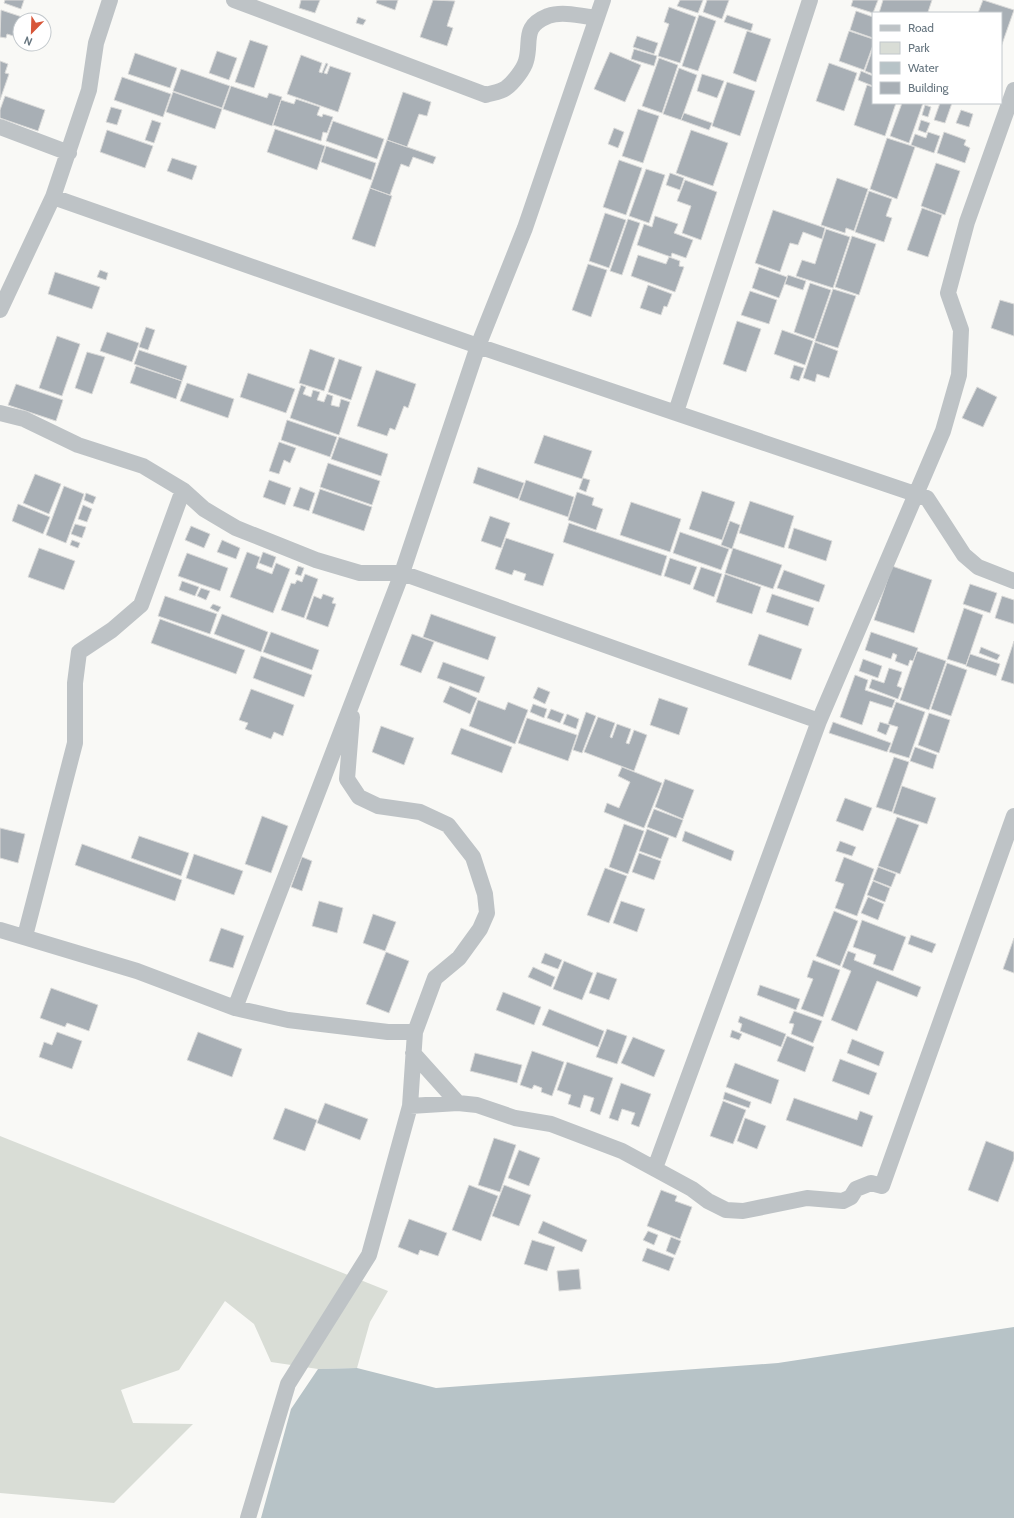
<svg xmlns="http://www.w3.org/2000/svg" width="1014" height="1518" font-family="Cabin,sans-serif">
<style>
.green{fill:#d9ddd6}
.water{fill:#b7c3c7}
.building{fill:#a8afb5;stroke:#dadad9}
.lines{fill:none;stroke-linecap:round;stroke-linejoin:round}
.minor{stroke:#bec3c6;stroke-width:16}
</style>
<rect width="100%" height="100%" fill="#f9f9f6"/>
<path class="green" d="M0 1136 388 1291 370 1322 357 1368 318 1369 271 1362 254 1324 225 1301 179 1370 121 1390 133 1423 193 1424 114 1503 0 1493Z"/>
<path class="water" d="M1014 1327V1518H261L291 1409 318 1369 357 1368 436 1388 778 1363Z"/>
<path class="building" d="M5 0H24L21 9 4 3Z
M301 0H320L315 13 299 8Z
M377 0H398L395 10 376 3Z
M433 0 455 1 447 26 453 28 447 46 420 37Z
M680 0H703L698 13 677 6Z
M707 0H729L722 19 703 12Z
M853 0H878L873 13 851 6Z
M883 0H932L928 12 932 13H879Z
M983 0 1014 10 1001 47V13H978Z
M669 7 696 17 680 63 658 56 669 24 664 22Z
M1 10 28 19 20 20V38L7 34 6 38 0 37Z
M856 11 873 17V38L850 30Z
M699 15 716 21 698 71 682 66Z
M727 15 753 24 751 31 724 22Z
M358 17 366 20 363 25 356 23Z
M747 31 771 39 756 82 733 73Z
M849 31 873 39V45L864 70 839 61Z
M637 36 658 43 654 54 633 47Z
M250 40 268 46 254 88 235 82Z
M873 48V74L865 71Z
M634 49 657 56 654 66 631 59Z
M217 51 237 58 229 80 209 73Z
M610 52 641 65 625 102 594 89Z
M135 53 177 68 170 88 128 74Z
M301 55 322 63 319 72 322 73 326 63 328 64 324 73 327 74 330 66 351 73 338 112 287 94Z
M659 58 678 65 662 113 642 106Z
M0 61 8 64 5 73 9 74 0 100Z
M829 63 857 73 844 111 816 101Z
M679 68 697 75 681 120 663 114Z
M181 69 230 86 222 108 173 91Z
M861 71 873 76V86L858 80Z
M702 74 724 81 717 98 697 91Z
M122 77 171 94 163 117 114 100Z
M727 82 755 91 740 136 712 126Z
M867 85 873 87V103H896L885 136 854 125Z
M231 86 267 98 269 93 282 97 272 126 223 109Z
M173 92 222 109 215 129 166 112Z
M403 92 431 102 427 116 419 114 407 147 387 140Z
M5 96 45 110 38 131 0 118V110Z
M296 99 320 107 317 115 322 117 323 114 333 117 327 133 323 132 321 141 273 125 281 100 294 104Z
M902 103H923L909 143 890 136Z
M940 103H952L945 123 934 120Z
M925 105 931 107 928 117 922 115Z
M111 107 122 110 117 125 106 122Z
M638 109 659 116 643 163 622 156Z
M961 110 973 114 969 127 956 123Z
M684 113 712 123 709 130 681 120Z
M152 120 161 123 154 143 145 140Z
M921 120 930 123 926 133 918 130Z
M333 121 384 139 377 159 326 141Z
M614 128 624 132 618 148 608 144Z
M275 129 325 146 317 170 267 152Z
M107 130 153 146 145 168 100 152Z
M691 130 728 143 713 186 676 173Z
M928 132 940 136 934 153 911 145 915 134 926 138Z
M944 132 966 140 964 145 970 148 965 163 937 153Z
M887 138 915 147 897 199 870 189Z
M387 140 436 157 433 164 413 157 409 167 401 164 390 195 370 188Z
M326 146 376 163 371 180 321 162Z
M172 158 197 166 192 180 167 171Z
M619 160 642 168 626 215 603 207Z
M936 163 960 171 945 215 921 206Z
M646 169 665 175 649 223 629 216Z
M670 173 684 178 680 190 666 185Z
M837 178 868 189 854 231 846 228 845 233 821 225Z
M685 180 717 192 701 240 682 233 691 206 677 201Z
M370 188 392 196 375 247 352 239Z
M869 191 892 199 886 216 892 218 884 242 855 232Z
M922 208 942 215 928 257 907 250Z
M773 210 825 228 822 239 803 232 798 245 790 243 780 272 755 263Z
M605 213 626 220 609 268 589 261Z
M655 216 678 224 674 233 693 240 686 258 672 253 671 257 637 245 644 224 652 227Z
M628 219 640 223 622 275 610 271Z
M826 229 850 237 833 288 796 276 802 260 815 264Z
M852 236 876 244 859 295 835 287Z
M638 255 666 264 669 257 680 261 679 266 684 267 675 292 631 276Z
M588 264 607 270 591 317 572 310Z
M759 267 787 277 779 298 752 288Z
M100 270 108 273 106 280 97 277Z
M55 272 100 287 92 309 48 294Z
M788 275 806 281 803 290 785 284Z
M810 283 831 290 814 339 794 332Z
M648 285 672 294 667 307 664 306 661 315 640 308Z
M833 289 856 296 838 348 815 341Z
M750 291 777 300 769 324 741 315Z
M1000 300 1014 304V336L991 328Z
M737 321 761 329 746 372 723 364Z
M146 327 155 330 148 350 139 347Z
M782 330 813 341 805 365 774 354Z
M107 332 139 343 132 362 100 351Z
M57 336 80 344 62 396 39 388Z
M815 342 838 351 829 378 817 374 815 382 803 378Z
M310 349 335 358 324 391 299 383Z
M139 350 187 366 182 381 134 364Z
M87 352 105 357 92 394 75 388Z
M339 359 362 367 351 400 328 392Z
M794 365 804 368 799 381 790 378Z
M136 366 182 381 176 399 130 383Z
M376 370 416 384 408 408 404 406 395 430 390 428 387 436 357 426Z
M248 373 295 389 286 413 240 397Z
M187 383 234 399 228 418 180 401Z
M16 384 63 400 56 421 8 405Z
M301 385 306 387 303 394 311 397 313 390 320 392 317 400 324 402 327 394 333 396 331 405 339 407 341 399 350 402 339 435 290 418Z
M977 387 997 397 983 427 962 418Z
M287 420 337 437 330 457 281 440Z
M544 435 592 451 582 479 534 463Z
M339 437 388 454 381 476 331 459Z
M279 442 296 448 290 463 284 460 279 474 269 471Z
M328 463 380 481 372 505 320 487Z
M478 467 524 483 518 499 473 483Z
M35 474 61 484 49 514 23 503Z
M583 478 590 480 586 492 579 489Z
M269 480 291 488 285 505 263 497Z
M526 480 574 497 568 517 519 500Z
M64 486 84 494 66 543 46 535Z
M300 487 315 493 309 511 293 506Z
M320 489 372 507 364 531 312 513Z
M702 491 735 502 722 540 689 529Z
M577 492 594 498 592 505 603 509 596 530 568 520Z
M86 493 96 497 93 504 84 500Z
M750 501 794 516 784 548 739 533Z
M631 502 681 519 670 552 620 535Z
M18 504 50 517 43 534 12 521Z
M83 505 92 509 87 522 78 519Z
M490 516 510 523 501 548 481 541Z
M730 521 740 525 732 549 721 545Z
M569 523 667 556 661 576 563 542Z
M75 524 86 527 82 538 71 534Z
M191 526 210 534 204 548 185 540Z
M794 528 832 541 826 561 788 548Z
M680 532 729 549 721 570 673 553Z
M506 538 554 554 543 586 524 580 526 574 514 570 512 575 495 569Z
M72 540 80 543 78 548 70 545Z
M222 540 240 548 236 559 217 552Z
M39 548 75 561 64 590 28 577Z
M733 548 782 565 773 589 725 573Z
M247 552 260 557 256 568 272 574 276 563 290 569 273 613 230 597Z
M263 552 276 557 272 568 259 563Z
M187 553 228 568 220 591 178 576Z
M670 558 697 567 690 585 664 576Z
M298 566 304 568 301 576 295 574Z
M892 566 932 580 914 633 874 620Z
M701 567 722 574 714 597 693 589Z
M784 570 825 585 819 602 777 588Z
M305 574 318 579 304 618 281 610 291 583 295 584 297 580 302 582Z
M725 574 761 587 752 614 716 602Z
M182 581 199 587 195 596 179 590Z
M970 584 997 593 990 613 963 604Z
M201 588 210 591 206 600 197 596Z
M323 594 334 598 332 603 336 604 328 627 306 619 314 596 321 599Z
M772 594 814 608 808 626 766 612Z
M165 596 217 614 210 634 158 616Z
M1002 596 1014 600V624L995 618Z
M213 604 221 607 218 612 210 608Z
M964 608 983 615 966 665 947 659Z
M222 614 268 632 261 652 214 634Z
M431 614 496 637 488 660 423 637Z
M160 619 245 650 236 674 151 643Z
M271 632 319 650 312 670 263 652Z
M871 632 918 648 913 661 910 660 908 666 895 661 897 655 893 653 891 659 865 650Z
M412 634 434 642 421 673 400 665Z
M759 634 802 649 791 680 748 665Z
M1014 641V684L1001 680Z
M981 647 1000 655 997 660 979 653Z
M917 651 946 661 929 710 900 700Z
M970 654 1000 664 996 676 966 666Z
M261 656 312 675 304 697 253 678Z
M863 659 882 666 878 678 859 671Z
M443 662 485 677 479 693 437 678Z
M947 663 967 670 951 716 931 709Z
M889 668 902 672 897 686 902 688 898 699 869 688 872 679 884 683Z
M855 675 868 680 865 690 895 700 892 708 870 701 862 725 840 717Z
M450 686 477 698 470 714 443 702Z
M538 687 550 692 545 704 533 698Z
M251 689 294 705 283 736 274 732 271 739 245 729 248 723 239 720Z
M659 698 688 708 679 735 650 725Z
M478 700 505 710 508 702 528 710 515 744 469 726Z
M896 702 925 712 909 758 889 752 898 727 888 724Z
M533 704 547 709 544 718 530 712Z
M551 709 564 714 560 723 547 718Z
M586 712 596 716 582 753 573 750Z
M929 713 950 720 939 753 918 745Z
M567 714 579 719 576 729 563 724Z
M598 717 615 723 610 737 612 738 617 724 631 729 626 743 629 744 634 730 647 735 634 771 584 752Z
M527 718 577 735 568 761 518 743Z
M833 722 891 743 887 752 829 733Z
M880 722 890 725 886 735 877 731Z
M381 726 414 738 404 765 372 752Z
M461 728 512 747 502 773 451 754Z
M915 747 937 755 933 769 910 761Z
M894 757 909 762 892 812 876 807Z
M622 767 662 783 644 828 604 812 607 803 619 808 630 782 618 776Z
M665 779 694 790 683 819 655 807Z
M902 786 936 798 927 824 893 813Z
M845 798 872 808 863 831 836 821Z
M654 809 683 820 676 838 647 827Z
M262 816 288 826 271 873 245 864Z
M897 817 919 825 900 874 878 866Z
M624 824 644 831 628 874 609 867Z
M0 828 25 834 18 863 0 858Z
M647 829 669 838 661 859 639 851Z
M685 831 734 851 731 861 682 841Z
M139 836 189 853 181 876 131 858Z
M840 841 856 847 852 856 836 851Z
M82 844 182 880 175 901 75 865Z
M639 853 661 861 654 880 632 872Z
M194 854 243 871 234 895 186 878Z
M302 857 312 861 302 891 291 887Z
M844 857 874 869 857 916 835 908 844 884 835 881Z
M878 867 896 874 891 887 873 880Z
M605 868 627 876 609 923 587 915Z
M873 881 890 888 885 902 867 895Z
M868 897 884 904 878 920 861 913Z
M319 901 343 908 337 933 312 926Z
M621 901 645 909 637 932 613 923Z
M834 911 858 921 840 966 816 956Z
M373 914 396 922 385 951 363 943Z
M862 920 906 937 893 971 873 964 876 955 853 947Z
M221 928 244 936 233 968 209 961Z
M911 935 936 944 932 953 908 944Z
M1014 938V973L1003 969Z
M848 951 856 954 854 960 921 987 917 997 877 981 857 1031 831 1020 851 971 842 967Z
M386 952 409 961 389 1013 366 1004Z
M545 953 562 960 558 969 541 963Z
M813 960 840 970 823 1017 801 1009 813 979 807 977Z
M564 961 593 973 582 1000 553 989Z
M533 967 555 977 551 987 528 977Z
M597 972 617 979 609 1000 589 993Z
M760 985 800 999 796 1010 757 995Z
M51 988 98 1005 89 1031 67 1023 65 1027 40 1018Z
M503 992 541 1007 534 1025 496 1010Z
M549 1009 604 1031 598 1047 542 1025Z
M794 1011 822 1021 813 1043 791 1034 794 1024 789 1023Z
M740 1016 786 1034 781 1047 740 1031 742 1024 738 1022Z
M607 1029 627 1036 617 1064 596 1057Z
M732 1030 742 1034 739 1040 730 1037Z
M57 1032 82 1041 72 1069 39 1057 44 1042 52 1045Z
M198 1032 242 1049 232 1077 187 1060Z
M787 1036 814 1047 805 1072 777 1061Z
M633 1037 665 1050 654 1077 621 1063Z
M852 1039 884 1052 879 1066 847 1053Z
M532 1051 564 1062 552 1096 541 1092 542 1088 534 1085 532 1089 520 1085Z
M475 1053 522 1065 517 1083 470 1071Z
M840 1059 877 1073 869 1095 832 1081Z
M567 1062 613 1078 600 1115 590 1111 594 1098 584 1095 580 1108 568 1104 571 1095 557 1090Z
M735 1063 779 1080 771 1104 726 1087Z
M621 1083 651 1094 639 1127 631 1124 635 1113 622 1109 618 1121 609 1118Z
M725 1092 751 1102 749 1108 723 1099Z
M794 1098 857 1120 860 1111 873 1116 862 1147 786 1120Z
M723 1101 746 1110 733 1144 710 1136Z
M325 1103 368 1119 360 1140 317 1123Z
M285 1108 317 1120 305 1151 273 1139Z
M745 1118 766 1126 757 1149 737 1141Z
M494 1138 516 1145 500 1192 478 1185Z
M986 1141 1014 1152V1159L998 1202 968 1190Z
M519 1150 540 1158 529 1186 508 1178Z
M469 1185 498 1196 481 1241 452 1230Z
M504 1185 531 1195 519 1226 492 1216Z
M661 1190 677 1196 675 1201 692 1207 680 1239 647 1226Z
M409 1219 447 1233 438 1256 420 1250 418 1255 398 1247Z
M543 1221 587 1240 582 1252 538 1233Z
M648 1231 658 1235 654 1245 643 1240Z
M671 1237 681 1241 675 1255 666 1251Z
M532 1240 555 1247 547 1271 524 1264Z
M647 1248 674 1258 669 1271 642 1261Z
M579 1269 581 1289 559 1291 557 1271Z"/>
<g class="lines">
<path class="minor" d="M234 0 486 95C492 93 501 92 506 88 513 83 524 69 526 61 532 41 521 27 548 16 562 11 582 16 597 18
M0 127 69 153
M53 197 478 346 927 498 964 555 978 567 1014 581
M0 310 53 197 89 90 96 43 110 0
M676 412 810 0
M0 413 24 419 78 445 143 466 183 490 204 509 236 528 316 560 360 573H402L819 721
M0 930 137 971 235 1008 288 1020 388 1032H415
M25 936 75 743V683L79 652 112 630 141 605 183 490
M235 1008 402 573 478 346 525 228 603 0
M413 1053 458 1103
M410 1106 458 1103 477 1105 515 1118 551 1124 622 1151 692 1189 708 1201 726 1210 743 1211 807 1198 843 1201 851 1197 856 1189 871 1183 882 1186 1014 816
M655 1168 819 721 943 431 959 375 961 330 948 293 967 222 1014 90
M248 1518 288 1384 369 1255 410 1106 415 1032 435 978 459 958 480 929 487 913 485 894 473 857 448 825 420 812 378 806 359 797 347 779 352 717"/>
</g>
<rect x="872" y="12" width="130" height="92" fill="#ffffff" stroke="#c2c8cc"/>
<rect x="880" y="25" width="20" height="6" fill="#bec3c6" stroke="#c2c8cc"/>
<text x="908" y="32" font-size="12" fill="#66757f">Road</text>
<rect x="880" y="42" width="20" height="12" fill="#d9ddd6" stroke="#c2c8cc"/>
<text x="908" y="52" font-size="12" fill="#66757f">Park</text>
<rect x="880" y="62" width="20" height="12" fill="#b7c3c7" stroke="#c2c8cc"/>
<text x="908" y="72" font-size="12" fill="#66757f">Water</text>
<rect x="880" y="82" width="20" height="12" fill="#a8afb5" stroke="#c2c8cc"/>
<text x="908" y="92" font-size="12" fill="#66757f">Building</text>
<g transform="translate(32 32) rotate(203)"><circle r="19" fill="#ffffff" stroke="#c2c8cc"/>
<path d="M0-3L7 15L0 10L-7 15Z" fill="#d75538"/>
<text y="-6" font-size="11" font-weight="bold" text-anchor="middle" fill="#66757f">N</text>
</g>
</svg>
